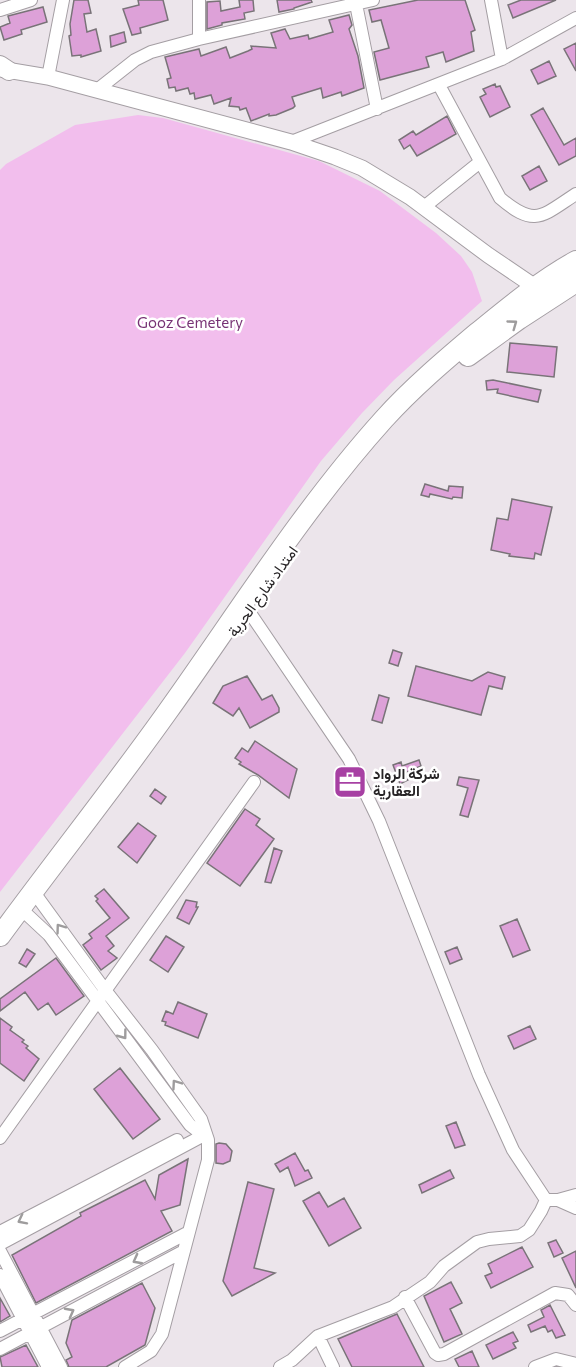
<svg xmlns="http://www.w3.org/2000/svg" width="576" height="1367" font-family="Commissioner,Vazirmatn,sans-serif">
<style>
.green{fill:#f2beed}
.building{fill:#dda1d8;stroke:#797378;stroke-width:1.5}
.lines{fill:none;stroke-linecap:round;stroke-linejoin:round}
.minor-casing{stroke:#a49ea3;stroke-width:14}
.tertiary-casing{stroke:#a49ea3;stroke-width:17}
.secondary-casing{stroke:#a49ea3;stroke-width:20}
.primary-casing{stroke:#a49ea3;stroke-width:22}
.minor{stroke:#fff;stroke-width:12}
.tertiary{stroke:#fff;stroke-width:15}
.secondary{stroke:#fff;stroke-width:18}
.primary{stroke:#fff;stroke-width:20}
.oneway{stroke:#9e9c9d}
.labels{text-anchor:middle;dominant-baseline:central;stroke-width:5;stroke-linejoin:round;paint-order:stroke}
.park-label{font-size:15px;fill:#773274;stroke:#fff}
.street-label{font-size:15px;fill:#272426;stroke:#fff}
.poi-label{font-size:15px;font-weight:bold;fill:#272426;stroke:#fff;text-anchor:start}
</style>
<rect width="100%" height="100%" fill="#ece5eb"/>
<path class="green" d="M138 115 163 118 319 161 380 191 436 233 461 256 472 272 482 301 394 380 362 413 321 461 185 653 0 892V170L6 164 75 125Z"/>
<path class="building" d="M74 0H88L91 13 84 14 87 32 96 29 101 51 81 57V55L72 56 69 36 71 35 70 24Z
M138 0H163L168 20 140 28 141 33 132 35 123 9 139 5Z
M239 0H253L254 11 244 13 245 19 222 23V25L207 29V2L220 1 221 11 240 7Z
M277 0H311L312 2 294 8V9L279 12Z
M418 0H465L475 30 471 32 474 51 446 62 443 52 426 57 429 67 380 80 374 52 389 48 381 20 372 22 369 10Z
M521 0H556L513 18 508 5Z
M43 7 47 22 21 30 22 34 4 40 0 27 10 23 8 16Z
M349 15 352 25 349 29 358 56 364 88 342 96 341 92 323 98 321 88 292 97 295 106 293 108 276 115 269 116V114L251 121 246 108 240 110 239 107 229 106 231 98 214 104 211 95 195 99 194 93 190 94 188 88 176 91 175 87 169 88 167 79 171 78 165 57 199 49 201 56 226 47 230 58 248 51 252 49 251 46 276 48 271 33 285 29 290 39 308 35 309 39 333 32 329 20Z
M124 32 126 42 111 47 110 36Z
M576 43V71L564 49Z
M549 61 556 76 538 84 531 70Z
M495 84 496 87 500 86 510 107 490 117 480 97 486 94 483 89Z
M543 108 564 145 576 138V156L559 165 531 115Z
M447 116 456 134 417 156 410 145 404 149 399 140 413 131 416 135Z
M539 166 547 181 530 190 522 176Z
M510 343 557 347 554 377 507 372Z
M493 380 541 390 538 402 497 393 498 389 487 390 486 381Z
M425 484 448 491 449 486 463 487 462 498 453 497 452 499 430 494 429 497 421 495Z
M512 499 552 507 541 555 535 553 534 559 509 556 510 554 491 550 497 518 508 520Z
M393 650 402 653 398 666 389 663Z
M416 666 472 681 488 672 505 677 502 689 489 686 481 715 408 696Z
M247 676 262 700 272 695 279 708V712L250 728 239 708 233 716 213 703 223 686Z
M379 695 389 698 382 723 372 720Z
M255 741 297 769 289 798 258 775 239 764 241 762 235 758 242 748 248 752Z
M419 760 421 766 405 773 408 780 400 784 393 765 401 762 402 766Z
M459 777 479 780 468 817 460 815 468 788 457 785Z
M155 789 166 797 161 804 150 796Z
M245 809 260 819 256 825 274 839 240 886 207 863Z
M138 823 156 836 137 863 118 847Z
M274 848 282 851 271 883 265 882Z
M104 889 129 918 106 936 114 946 108 951 117 958 101 970 83 945 92 938 89 934 110 918 96 901 98 899 95 896Z
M186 900 197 902 196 907H198L189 924 177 918Z
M517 919 530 950 513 957 500 926Z
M166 936 184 947 168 972 150 960Z
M457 947 462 959 450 964 445 952Z
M27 949 35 954 26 967 19 963Z
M56 958 84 996 56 1015 48 1003 38 1010 25 992 0 1011V999Z
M178 1002 207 1014 198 1038 165 1025 166 1022 162 1021 166 1011 173 1014Z
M0 1018 12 1027 10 1030 24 1040 22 1042 28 1046 26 1048 39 1059 24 1081 0 1063Z
M530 1026 536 1039 514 1049 508 1036Z
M120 1068 160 1119 133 1139 94 1089Z
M456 1122 465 1145 455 1148 446 1126Z
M219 1143 226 1144 232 1151 230 1161 223 1164 216 1163V1144Z
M295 1153 305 1171 308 1170 312 1178 295 1186 288 1167 280 1172 275 1164Z
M188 1159 180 1205 161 1211 172 1231 36 1303 12 1255 81 1216 80 1213 145 1180 155 1199 159 1175Z
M450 1170 454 1178 422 1193 419 1185Z
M248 1182 274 1189 254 1268 275 1273 232 1296 223 1281Z
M319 1192 328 1207 344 1198 361 1228 329 1246 303 1201Z
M556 1240 563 1253 554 1257 548 1243Z
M522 1247 533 1267 491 1288 485 1276 492 1273 488 1264Z
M576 1251V1288L562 1258Z
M451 1282 462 1303 450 1309 462 1334 444 1342 424 1296Z
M142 1283 155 1308 145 1345 106 1367H69L66 1360 72 1357 66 1343 72 1320Z
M0 1298 10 1316 0 1322Z
M550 1305 565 1335 556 1338 552 1330 548 1332 545 1326 531 1332 528 1325 544 1317 541 1310Z
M397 1314 424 1367H352L338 1339Z
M513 1332 518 1341 513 1343 516 1348 493 1359 486 1345Z
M26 1345 38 1367H2L0 1357Z
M472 1351 479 1367H459L455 1359Z"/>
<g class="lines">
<defs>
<path id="minor" d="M199 0V39
M491 0 502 59
M356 4 377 109
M0 10 31 0
M48 77 63 0
M439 85 500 198C535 228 542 216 576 194
M97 90 135 60 151 52 199 39 373 0
M291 142 502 59 576 18
M424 207 480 162
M248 610 349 759 379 821 479 1075 513 1150 546 1200
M33 891 105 990 152 1050 201 1119 208 1140V1160L162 1334 151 1351 125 1367
M20 908 49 935 190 1125 199 1132 206 1134
M0 1138 254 782
M558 1200 576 1208
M0 1232 177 1140
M0 1244 206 1134
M0 1251 61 1367
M0 1275 48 1367
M405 1297 435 1353 438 1355 444 1354 555 1293 568 1295 576 1305
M0 1331 189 1232
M318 1336 333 1367
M0 1349 184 1251
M280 1367 292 1360 318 1336 393 1307 430 1282 444 1266 477 1242 489 1239 520 1236 529 1230 541 1211 546 1200H558L576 1195
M535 1367 556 1359 576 1364"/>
<path id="tertiary" d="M0 69 48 77 291 142 335 157 362 168 410 197 488 255 544 293"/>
<path id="secondary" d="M0 65 9 71"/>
<path id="primary" d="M468 356 519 319 576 282
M0 936C55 861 114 787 168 711 238 613 303 509 384 419 412 388 445 360 477 333 509 307 540 281 576 261"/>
</defs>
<use href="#minor" class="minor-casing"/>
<use href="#tertiary" class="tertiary-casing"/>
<use href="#secondary" class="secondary-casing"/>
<use href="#primary" class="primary-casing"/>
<use href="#minor" class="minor"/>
<use href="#tertiary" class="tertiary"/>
<use href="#secondary" class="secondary"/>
<use href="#primary" class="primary"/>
</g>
<defs><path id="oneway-chevron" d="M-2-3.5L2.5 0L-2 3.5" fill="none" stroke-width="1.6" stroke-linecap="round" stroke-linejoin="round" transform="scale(1.5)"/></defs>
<g class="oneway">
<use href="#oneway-chevron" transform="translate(513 324) rotate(-36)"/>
<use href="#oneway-chevron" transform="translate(60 928) rotate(-126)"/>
<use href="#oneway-chevron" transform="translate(123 1035) rotate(53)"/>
<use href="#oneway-chevron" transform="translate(176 1084) rotate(-125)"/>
<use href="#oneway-chevron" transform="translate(22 1220) rotate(153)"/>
<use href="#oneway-chevron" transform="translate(137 1260) rotate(152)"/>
<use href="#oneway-chevron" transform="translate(70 1312) rotate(-28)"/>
</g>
<defs>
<symbol id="office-square" viewBox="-11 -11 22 22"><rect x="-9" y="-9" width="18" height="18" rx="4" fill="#a740a3" stroke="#fff"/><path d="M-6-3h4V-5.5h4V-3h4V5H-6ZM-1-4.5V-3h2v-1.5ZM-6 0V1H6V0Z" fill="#fff"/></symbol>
</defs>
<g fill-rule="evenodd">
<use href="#office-square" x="331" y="763" width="38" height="38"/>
</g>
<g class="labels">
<g class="park-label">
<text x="190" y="322">Gooz Cemetery</text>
</g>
<g class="street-label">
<text transform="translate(262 591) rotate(-54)">امتداد شارع الحرية</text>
</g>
<g class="poi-label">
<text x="373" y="773">شركة الرواد<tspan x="373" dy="17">العقارية</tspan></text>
</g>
</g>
</svg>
